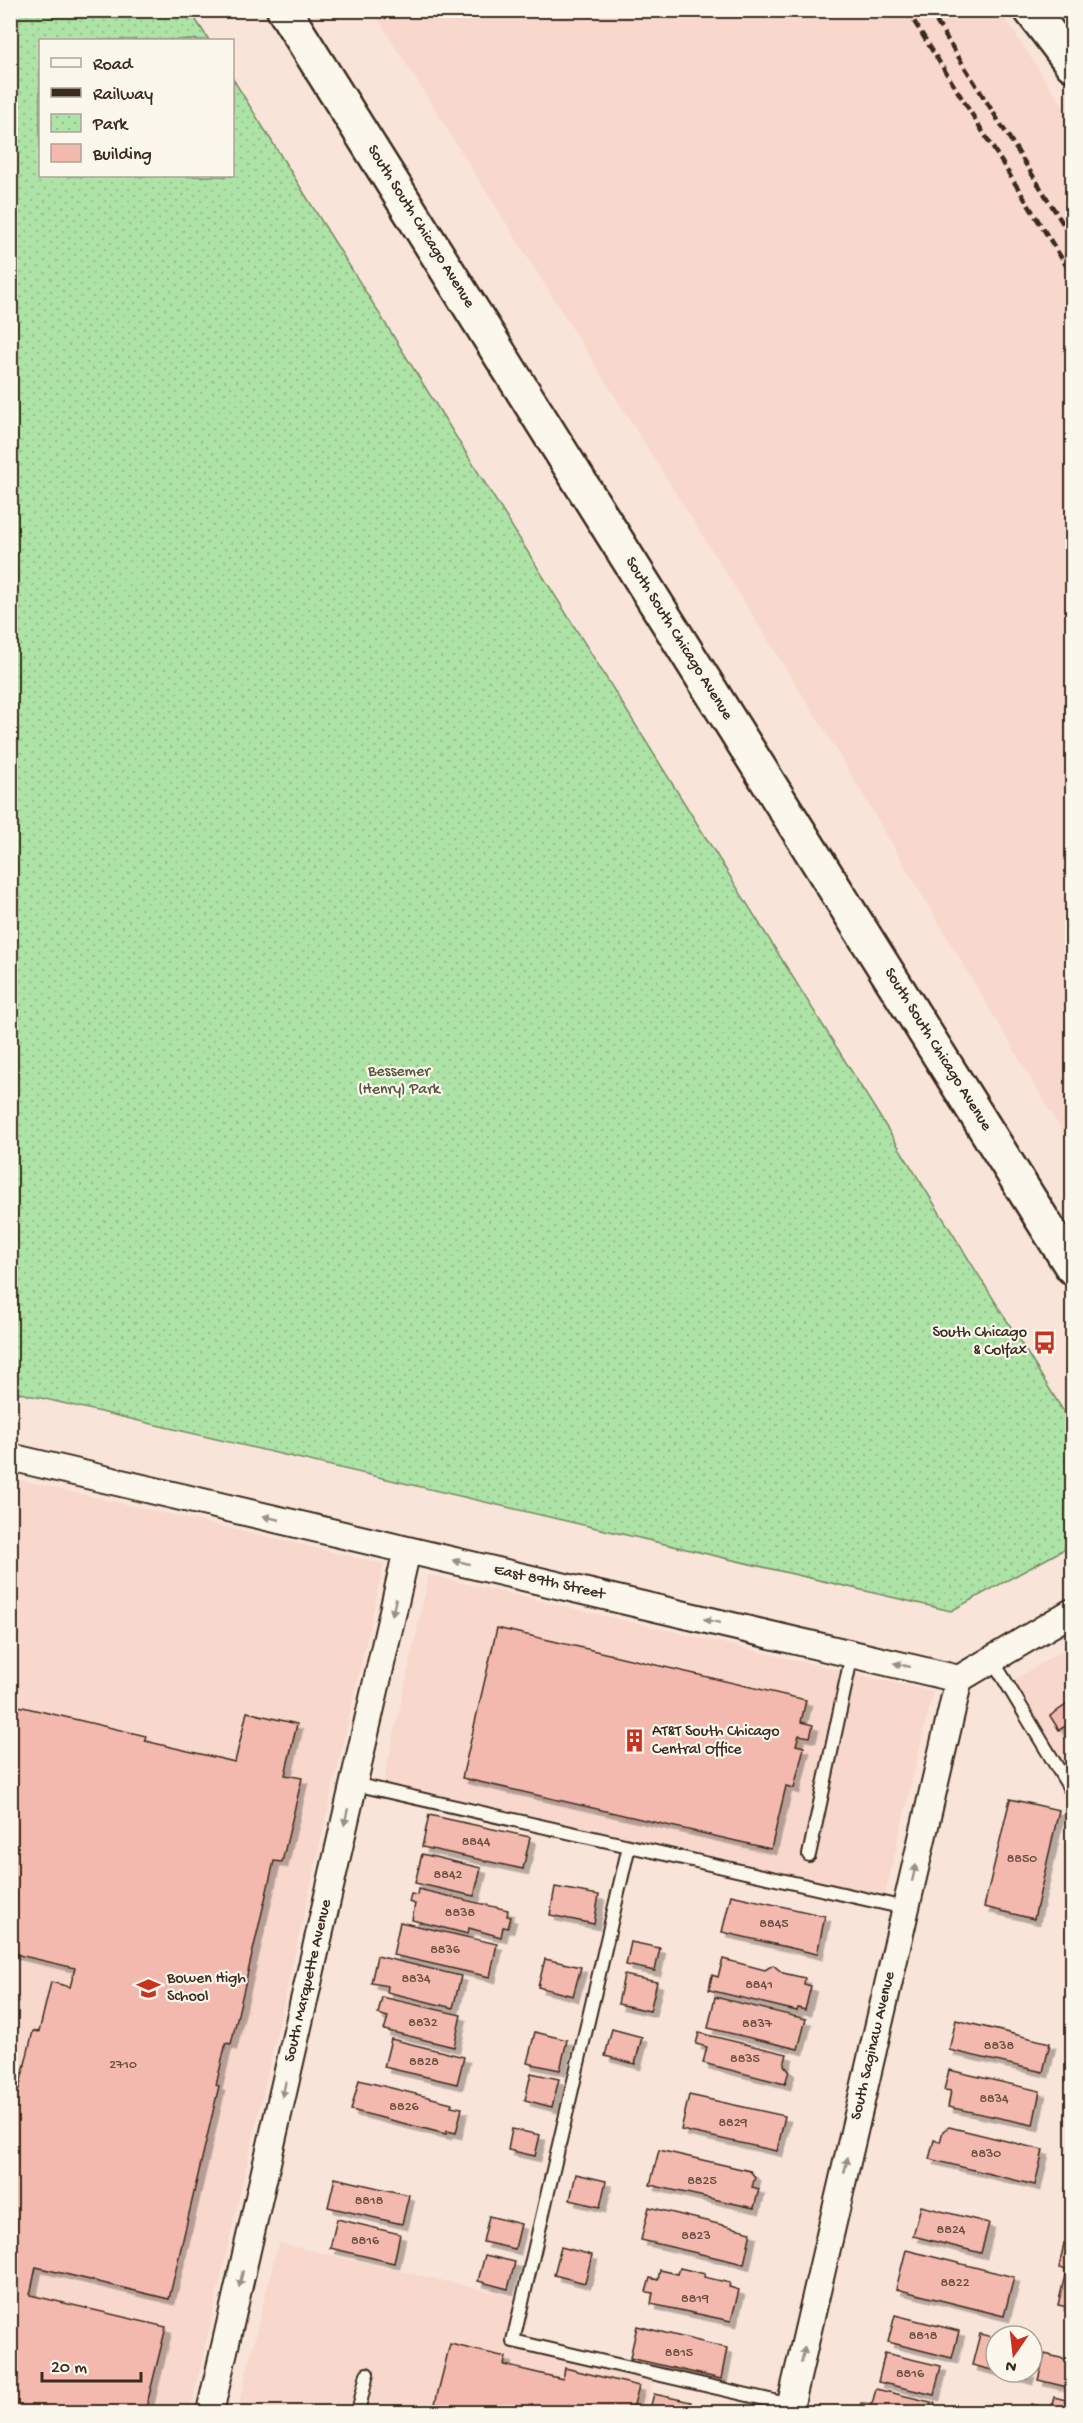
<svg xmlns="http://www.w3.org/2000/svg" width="1083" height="2423" font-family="'Gochi Hand',sans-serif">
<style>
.built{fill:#f8d7cc}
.park{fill:url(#park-dots);stroke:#748662;stroke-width:1.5}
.building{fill:#f4b9ae;stroke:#3b2a1e;stroke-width:1.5;filter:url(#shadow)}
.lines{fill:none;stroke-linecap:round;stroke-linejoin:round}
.lane-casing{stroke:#3b2a1e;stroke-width:16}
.street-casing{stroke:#3b2a1e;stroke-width:30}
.secondary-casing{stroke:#3b2a1e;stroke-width:38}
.highway-casing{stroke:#3b2a1e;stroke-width:38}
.lane{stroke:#fbf7ec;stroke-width:12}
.street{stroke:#fbf7ec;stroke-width:26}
.secondary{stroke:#fbf7ec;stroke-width:33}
.highway{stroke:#fbf7ec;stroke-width:33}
.rail{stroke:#3b2a1e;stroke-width:4.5;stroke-dasharray:9 4.5;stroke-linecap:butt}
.oneway{fill:#9b9085}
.labels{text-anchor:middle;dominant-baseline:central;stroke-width:4.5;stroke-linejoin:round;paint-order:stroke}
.number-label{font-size:14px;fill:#694e42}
.street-label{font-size:16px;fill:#3b2a1e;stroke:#fbf7ec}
.park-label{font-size:16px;fill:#585840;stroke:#fbf7ec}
.poi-label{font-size:16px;fill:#3b2a1e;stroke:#fbf7ec;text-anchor:start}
</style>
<defs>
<pattern id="park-dots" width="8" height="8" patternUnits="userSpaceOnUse" patternTransform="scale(1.5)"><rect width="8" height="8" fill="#ade3a6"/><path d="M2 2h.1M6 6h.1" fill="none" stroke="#96c38e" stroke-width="1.8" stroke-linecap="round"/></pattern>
<filter id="shadow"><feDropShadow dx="5.5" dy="5.5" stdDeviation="0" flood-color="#0004"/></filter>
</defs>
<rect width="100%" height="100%" fill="#f9e4d9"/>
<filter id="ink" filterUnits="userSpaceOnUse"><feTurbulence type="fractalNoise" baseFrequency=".0167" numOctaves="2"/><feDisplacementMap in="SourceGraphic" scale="12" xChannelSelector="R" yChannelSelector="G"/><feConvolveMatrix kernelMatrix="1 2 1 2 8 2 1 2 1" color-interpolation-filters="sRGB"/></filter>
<g filter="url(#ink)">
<path class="built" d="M373 11H1000L1072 120V1148L824 729Z
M11 1478 384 1564 190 2412H11Z
M429 1575 933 1692 883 1903 382 1790Z
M1072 1644V1791L1008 1684Z
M278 2243 522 2299 513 2341 654 2373 645 2412H237Z"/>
<path class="park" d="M11 10 190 11 209 40H40V176H232L233 79 1072 1425V1545L951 1611 11 1391Z"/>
<path class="building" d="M497 1628 806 1700 801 1722 813 1725 810 1737 799 1735 796 1745 804 1747 794 1788 786 1786 771 1849 462 1778Z
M1072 1701V1722L1059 1730 1050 1716Z
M10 1704 146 1736 145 1741 235 1762 247 1712 297 1724 285 1775 302 1778 282 1862 274 1861 231 2044 226 2043 216 2085 219 2086 169 2299 36 2267 30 2295 166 2327 145 2412H21L10 2410V2126L33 2031 39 2032 51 1982 70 1987 75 1968 10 1953Z
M1010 1799 1059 1810 1034 1919 984 1907Z
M429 1815 530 1837 523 1869 422 1847Z
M422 1854 481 1868 474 1896 415 1883Z
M555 1887 599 1895 594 1924 550 1915Z
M418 1889 508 1910 507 1916 511 1917 508 1928 503 1927 501 1937 469 1928 468 1934 412 1920 415 1904 409 1902 411 1894 417 1895Z
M731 1895 825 1916 817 1954 722 1932Z
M400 1922 497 1944 490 1977 393 1955Z
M631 1942 660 1948 655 1971 626 1965Z
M377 1956 461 1976 453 2008 387 1992 388 1986 371 1983Z
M545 1959 581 1967 573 1996 538 1987Z
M723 1959 765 1970 773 1965 783 1973 805 1978 804 1984 811 1986 805 2010 798 2008 797 2011 709 1990 712 1975 718 1977Z
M624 1975 657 1982 650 2011 618 2004Z
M382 1997 461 2015 454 2047 384 2030 388 2017 378 2014Z
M715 1997 806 2019 798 2049 708 2028Z
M956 2020 1050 2043 1043 2072 949 2050Z
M612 2029 642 2037 635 2064 605 2056Z
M535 2032 567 2040 560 2070 527 2063Z
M699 2033 787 2054 784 2065 789 2071 785 2084 703 2063 707 2047 696 2044Z
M391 2039 464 2057 457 2084 384 2067Z
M949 2070 1040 2091 1033 2125 948 2107 951 2091 944 2090Z
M531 2073 559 2079 552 2107 525 2100Z
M359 2080 452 2103 451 2106 462 2108 456 2133 447 2131 446 2134 351 2110Z
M689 2095 785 2116 777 2151 681 2130Z
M949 2127 1043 2150 1035 2185 929 2159 934 2140 940 2142 943 2131Z
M512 2129 540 2135 535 2156 508 2150Z
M659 2150 750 2171 755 2177 752 2187 759 2189 754 2208 650 2185Z
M576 2174 606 2181 600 2207 570 2200Z
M335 2178 409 2195 402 2224 328 2207Z
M921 2206 989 2223 981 2253 913 2236Z
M649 2207 751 2232 744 2264 641 2240Z
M489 2216 521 2224 515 2249 483 2242Z
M337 2219 400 2234 394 2263 330 2248Z
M1064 2243 1072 2245V2271L1059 2268Z
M561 2247 592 2255 585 2283 554 2275Z
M906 2250 1014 2277 1004 2316 896 2289Z
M485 2255 515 2262 508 2289 478 2281Z
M680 2268 705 2274 704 2277 730 2283 729 2287 739 2290 731 2321 651 2304 653 2293 646 2292 650 2278 658 2280 660 2270 678 2274Z
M1065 2275 1072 2277V2308L1058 2305Z
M895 2315 959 2331 952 2358 888 2342Z
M637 2326 727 2348 721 2379 630 2358Z
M980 2334 996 2338V2371L972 2365Z
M450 2344 506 2357 504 2365 563 2379 565 2368 639 2386 632 2412H433Z
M885 2353 941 2366 934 2395 878 2382Z
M1045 2354 1072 2361 1067 2387 1038 2380Z
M1001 2372H1029L1027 2379Z
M876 2389 935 2403 933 2412H859L861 2403 872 2404Z
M654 2394 691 2402 688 2412H649Z
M1054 2397 1066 2400 1063 2412H1029L1031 2404 1051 2409Z"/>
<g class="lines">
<defs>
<path id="lane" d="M992 1659 1072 1792
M354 1784 905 1908
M629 1846 513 2341 791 2405
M809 1855 852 1654
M358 2412 367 2374"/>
<path id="street" d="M10 1457 959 1679 1072 1612
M210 2412 407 1550
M789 2412 959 1679"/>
<path id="secondary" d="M284 10 1072 1267"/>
<path id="highway" d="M1031 10 1072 64"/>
</defs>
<use href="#lane" class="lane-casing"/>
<use href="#street" class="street-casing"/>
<use href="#secondary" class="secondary-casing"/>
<use href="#highway" class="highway-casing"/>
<use href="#lane" class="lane"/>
<use href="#street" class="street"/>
<use href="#secondary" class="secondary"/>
<use href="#highway" class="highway"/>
<path class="rail" d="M907 10 1072 275
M929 10 1072 238"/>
</g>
<defs><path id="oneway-solid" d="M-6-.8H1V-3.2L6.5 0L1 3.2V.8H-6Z" transform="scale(1.5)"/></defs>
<g class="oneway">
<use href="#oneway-solid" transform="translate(271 1518) rotate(-167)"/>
<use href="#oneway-solid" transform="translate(461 1562) rotate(-167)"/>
<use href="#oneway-solid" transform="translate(394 1607) rotate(103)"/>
<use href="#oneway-solid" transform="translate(712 1621) rotate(-167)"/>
<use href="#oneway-solid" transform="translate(902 1665) rotate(-167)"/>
<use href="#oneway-solid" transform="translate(346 1817) rotate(103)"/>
<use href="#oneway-solid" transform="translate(914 1873) rotate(-77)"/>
<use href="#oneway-solid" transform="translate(284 2089) rotate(103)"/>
<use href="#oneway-solid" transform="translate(846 2165) rotate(-77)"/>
<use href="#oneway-solid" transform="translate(241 2279) rotate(103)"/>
<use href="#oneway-solid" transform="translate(803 2355) rotate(-77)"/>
</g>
</g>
<defs>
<symbol id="bus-bare" viewBox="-9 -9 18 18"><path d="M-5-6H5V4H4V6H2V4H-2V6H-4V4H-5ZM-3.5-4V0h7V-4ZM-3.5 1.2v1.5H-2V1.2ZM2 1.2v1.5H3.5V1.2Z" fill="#c8321e" stroke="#fbf7ec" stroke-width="2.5" paint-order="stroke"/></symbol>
<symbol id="building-bare" viewBox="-9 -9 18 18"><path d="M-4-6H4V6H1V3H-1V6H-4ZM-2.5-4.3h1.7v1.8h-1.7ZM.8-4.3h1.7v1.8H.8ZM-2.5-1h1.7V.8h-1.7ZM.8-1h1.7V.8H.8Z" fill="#c8321e" stroke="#fbf7ec" stroke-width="2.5" paint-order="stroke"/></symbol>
<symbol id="school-bare" viewBox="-9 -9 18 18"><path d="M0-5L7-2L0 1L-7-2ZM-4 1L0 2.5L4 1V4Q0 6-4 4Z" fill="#c8321e" stroke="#fbf7ec" stroke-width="2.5" paint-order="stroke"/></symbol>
</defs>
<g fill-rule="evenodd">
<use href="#bus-bare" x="1028" y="1326" width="33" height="33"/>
<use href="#building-bare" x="618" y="1724" width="33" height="33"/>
<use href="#school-bare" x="132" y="1972" width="33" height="33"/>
</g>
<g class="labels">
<g class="number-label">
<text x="476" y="1842">8844</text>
<text x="1022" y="1859">8850</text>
<text x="448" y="1875">8842</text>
<text x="460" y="1913">8838</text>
<text x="774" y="1924">8845</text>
<text x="445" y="1950">8836</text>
<text x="416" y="1979">8834</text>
<text x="759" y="1985">8841</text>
<text x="423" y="2023">8832</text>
<text x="757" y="2024">8837</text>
<text x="999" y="2046">8838</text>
<text x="745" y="2059">8835</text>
<text x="424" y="2062">8828</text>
<text x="123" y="2065">2710</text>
<text x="994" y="2099">8834</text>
<text x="404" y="2107">8826</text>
<text x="733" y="2123">8829</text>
<text x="986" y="2154">8830</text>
<text x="702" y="2181">8825</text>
<text x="369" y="2201">8818</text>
<text x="951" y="2230">8824</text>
<text x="696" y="2236">8823</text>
<text x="365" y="2241">8816</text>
<text x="955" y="2283">8822</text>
<text x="695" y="2299">8819</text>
<text x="923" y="2336">8818</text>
<text x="679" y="2353">8815</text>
<text x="910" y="2374">8816</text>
</g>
<g class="street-label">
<text transform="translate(420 227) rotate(58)">South South Chicago Avenue</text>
<text transform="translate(678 639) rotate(58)">South South Chicago Avenue</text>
<text transform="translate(937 1050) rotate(58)">South South Chicago Avenue</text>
<text transform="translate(549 1583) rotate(13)">East 89th Street</text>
<text transform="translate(309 1981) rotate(-77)">South Marquette Avenue</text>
<text transform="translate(874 2046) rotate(-77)">South Saginaw Avenue</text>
</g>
<g class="park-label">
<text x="399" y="1072">Bessemer<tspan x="399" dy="18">(Henry) Park</tspan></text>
</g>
<g class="poi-label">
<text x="1027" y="1333" text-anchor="end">South Chicago<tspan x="1027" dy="18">&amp; Colfax</tspan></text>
<text x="652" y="1732">AT&amp;T South Chicago<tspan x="652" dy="18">Central Office</tspan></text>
<text x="167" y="1979">Bowen High<tspan x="167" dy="18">School</tspan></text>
</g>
</g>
<rect width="1083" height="2423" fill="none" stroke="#fbf7ec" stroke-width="36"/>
<rect x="18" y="18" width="1047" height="2387" fill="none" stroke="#3b2a1e" stroke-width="2" filter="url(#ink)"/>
<rect x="39" y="39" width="195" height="138" fill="#fbf7ec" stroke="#aea59a" stroke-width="1.5"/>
<rect x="51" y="58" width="30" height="9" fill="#fbf7ec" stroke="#aea59a" stroke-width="1.5"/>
<text x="93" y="69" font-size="18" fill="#3b2a1e">Road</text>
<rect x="51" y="88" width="30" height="9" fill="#3b2a1e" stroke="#aea59a" stroke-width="1.5"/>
<text x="93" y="99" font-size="18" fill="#3b2a1e">Railway</text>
<rect x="51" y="114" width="30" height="18" fill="url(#park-dots)" stroke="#aea59a" stroke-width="1.5"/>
<text x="93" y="129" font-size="18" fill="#3b2a1e">Park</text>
<rect x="51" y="144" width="30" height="18" fill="#f4b9ae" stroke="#aea59a" stroke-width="1.5"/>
<text x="93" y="159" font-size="18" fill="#3b2a1e">Building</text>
<g transform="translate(1014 2354) rotate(194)"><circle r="28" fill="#fbf7ec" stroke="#aea59a" stroke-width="1.5"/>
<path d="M0-4.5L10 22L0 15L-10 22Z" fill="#c8321e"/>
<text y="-9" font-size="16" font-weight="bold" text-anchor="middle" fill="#3b2a1e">N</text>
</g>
<path d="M42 2372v9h99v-9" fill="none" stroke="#3b2a1e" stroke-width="3"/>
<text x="51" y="2372" font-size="18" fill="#3b2a1e" stroke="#fbf7ec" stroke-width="4.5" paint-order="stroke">20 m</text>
</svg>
